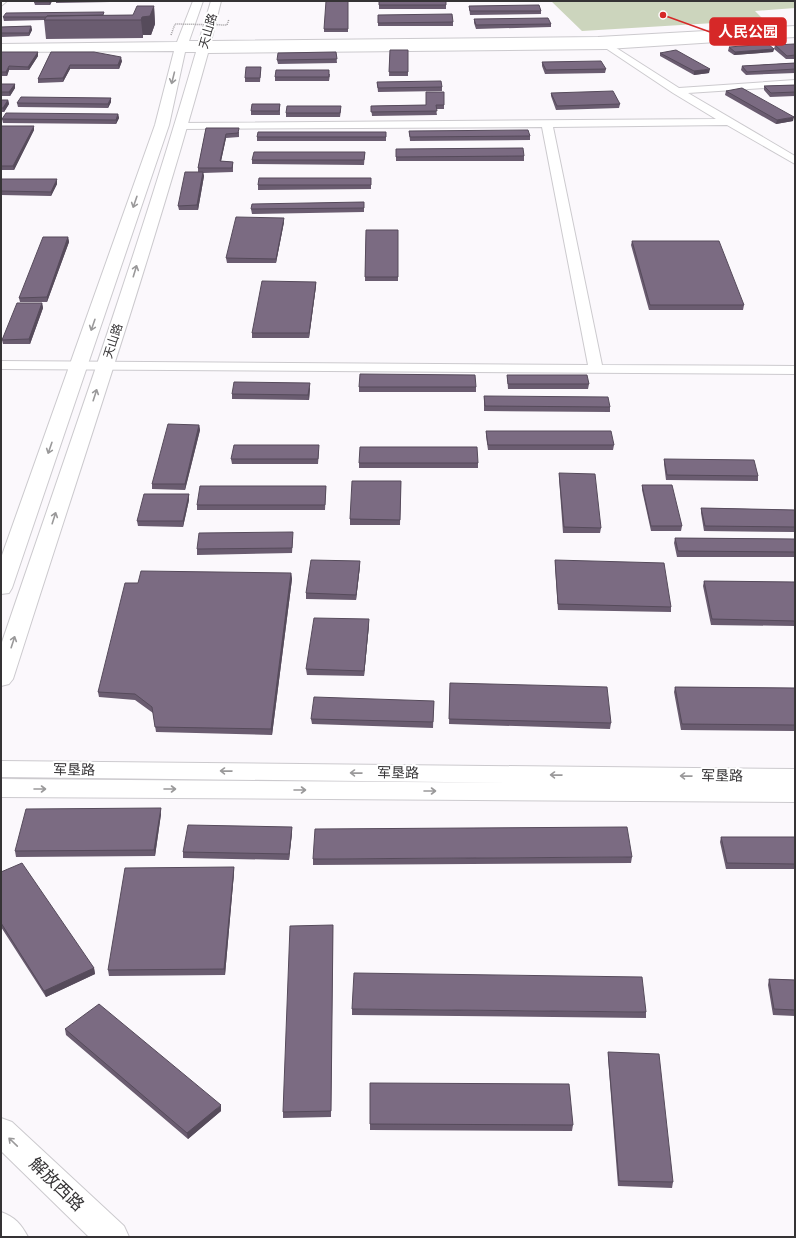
<svg xmlns="http://www.w3.org/2000/svg" width="796" height="1238" font-family="Figtree,'Noto Sans SC',sans-serif">
<style>
.green{fill:#ccd5bd}
.lines{fill:none;stroke-linecap:round;stroke-linejoin:round}
.street-casing{stroke:#cccace;stroke-width:2}
.secondary-casing{stroke:#cccace;stroke-width:2}
.street{fill:#fff;fill-rule:evenodd}
.secondary{fill:#fff;fill-rule:evenodd}
.path-bridge{stroke:#9f9c9f;stroke-width:1.5;stroke-dasharray:1 1;stroke-linecap:butt}
.wall{fill:#6a5c70}
.shaded-wall{fill:#564b5b}
.building{fill:#7b6b82;stroke:#564b5b}
.oneway{stroke:#9a999a}
.labels{text-anchor:middle;dominant-baseline:central;stroke-width:4;stroke-linejoin:round;paint-order:stroke}
.far-street-label{font-size:12px;fill:#353335;stroke:#fff}
.street-label{font-size:14px;fill:#353335;stroke:#fff}
.near-street-label{font-size:17px;fill:#353335;stroke:#fff}
.leader{fill:none;stroke:#d62828;stroke-width:1.5}
.callout-dot{fill:#d62828;stroke:#fff;stroke-width:1.5}
.callout{fill:#d62828;stroke:#d62828;stroke-width:1.5}
.callout-label{font-size:15px;text-anchor:middle;font-weight:bold;fill:#fff}
</style>
<rect width="100%" height="100%" fill="#fbf8fc"/>
<path class="green" d="M551 1H795V8L755 11 764 20 582 31Z"/>
<g class="lines">
<defs>
<path id="street" d="M1 1H7L1 6Z
M607 42 679 88 795 80V86L688 93 795 156V164L727 125 553 127 602 365 795 366V374L1 369V361L588 365 542 127 181 129 176 126 181 123 716 119 673 93 604 47 602 45Z"/>
<path id="secondary" d="M193 1H203L189 41H199L211 1H221L211 41 598 37 795 26V37L607 49 208 53C150 263 79 471 13 679L9 684 1 686V645C68 448 138 252 196 52H185L169 125 12 588 9 593 1 594V558L155 125 174 51 1 52V44L177 42Z
M1 761 795 769V802L1 797V779L531 783 1 777Z
M1 1118 12 1122 124 1226 129 1237H89L1 1151Z
M1 1212C15 1217 21 1224 28 1237H1Z"/>
</defs>
<use href="#street" class="street-casing"/>
<use href="#secondary" class="secondary-casing"/>
<use href="#street" class="street"/>
<use href="#secondary" class="secondary"/>
<path class="path-bridge" d="M171 35 175 24 227 25 229 19"/>
</g>
<path class="wall" d="M52 1 50 5H35L34 2Z
M56 1H110V2L56 3Z
M348 1V32H324V29Z
M379 1 446 5V9H379Z
M154 6 155 24 151 35H143V38L46 39 44 20 4 21 3 17 133 15Z
M469 6 541 11V14L470 15Z
M378 15 453 22V26H378Z
M474 19 551 24V27L476 29 474 23Z
M31 26 32 30 29 36 1 37V27Z
M775 45H795V59H786L774 49Z
M729 47 774 49 773 52 734 55 728 51Z
M390 50H408V76H389Z
M1 52H38V56L29 70H9L7 76H1Z
M51 52 122 61 119 69H70L63 82 38 83V79Z
M336 52 337 63 278 64 277 60Z
M660 53 709 73 694 75 660 56Z
M542 62 606 69 605 73 545 74 542 66Z
M795 63V73L746 75 741 70 742 66Z
M261 67 260 82H245V78Z
M330 74 329 81H275V77Z
M377 82 442 87V91L378 92Z
M1 84H15V88L10 96H1Z
M795 85V96L770 97 764 90V86Z
M726 91 793 121 776 124 725 95Z
M444 92V109H436L437 115 372 116 371 106 426 105Z
M551 93 620 104 619 108 556 110 551 96Z
M111 98V102L108 108 18 107 17 103Z
M1 100H8L9 104 4 112H1Z
M280 104V115H251V111Z
M341 110 340 117H286V113Z
M118 114 119 118 116 124 3 123 2 119Z
M1 126 34 130 14 170H1Z
M206 128 239 132V137L226 138 221 161 233 162V172L203 173 204 176 198 210H179L178 206 198 172V168Z
M409 131 530 136V140L410 141Z
M386 132V141H257V137Z
M396 149 524 156V161H396Z
M365 152 364 165 252 164V160Z
M371 178V189L258 190V185Z
M1 179 57 184 51 196 1 195Z
M364 202V212L252 214 251 209Z
M284 222 276 263H227L226 258Z
M366 230H398V281H365Z
M68 237 69 242 47 302H20L19 298Z
M632 241 744 305 743 310H649L631 245Z
M316 282V286L309 338H252V333Z
M42 303 43 308 30 344H3L2 340Z
M507 375 589 384 588 389H508Z
M359 387H476V392H359Z
M310 388 309 400 232 399V394Z
M484 396 610 407V412L484 411Z
M199 425 200 430 185 490 152 489V484Z
M486 431 614 445 613 450H488L486 436Z
M319 450 318 464H232L231 459Z
M664 459 758 476V481L666 480 664 464Z
M359 463H478V468H359Z
M559 473 601 528 600 533H563L559 478Z
M401 481 400 525H350V519Z
M642 485 682 526 681 531H651L642 490Z
M326 486 325 510H197V505Z
M189 494V500L183 527 138 526 137 521Z
M701 508 795 510V532L704 531 701 513Z
M293 537 292 553 197 555V549Z
M675 538 795 539V557H677L674 543Z
M555 560 671 607V612L558 610 555 566Z
M360 566 356 600 306 599V593Z
M291 573 292 579 272 735 156 732 153 713 135 700 99 697 98 692 138 583Z
M704 581 795 582V626L711 625 703 586Z
M369 625 364 676 307 675 306 669Z
M450 683 611 723 610 729 449 724Z
M675 687 795 688V731L681 730 674 692Z
M434 701 433 728 312 724 311 719Z
M161 814 155 856 16 857 15 851Z
M292 833 289 860 183 858V852Z
M721 837H795V869H726L720 842Z
M632 857 631 863 313 865V859Z
M234 867V873L225 975 109 976 108 970Z
M1 872 94 968 95 974 46 997 1 927Z
M333 925 331 1117 283 1118V1112Z
M769 979 795 980V1016L773 1015 768 985Z
M352 1009 646 1012V1018L352 1015Z
M65 1029 221 1111 188 1139 66 1035Z
M608 1052 673 1182 672 1188 618 1186 608 1058Z
M370 1083 573 1125 572 1131 370 1130Z"/>
<path class="shaded-wall" d="M50 1H52L50 5 49 2Z
M154 6 155 24 151 35H143V38L141 20 142 17Z
M31 26 32 30 29 36V33Z
M774 49 773 52 734 55 735 52Z
M38 52V56L29 70 28 67Z
M121 57 122 61 119 69 118 65Z
M70 65V69L63 82V78Z
M9 66V70L7 76 6 72Z
M710 69 709 73 694 75V71Z
M15 84V88L10 96 9 92Z
M111 98V102L108 108V104Z
M8 100 9 104 4 112 3 108Z
M118 114 119 118 116 124V120Z
M794 117 793 121 776 124 777 120Z
M34 126V130L14 170 13 166Z
M226 134V138L220 166V161Z
M203 172 204 176 198 210 197 205Z
M57 179V184L51 196V192Z
M284 218V222L276 263V259Z
M68 237 69 242 47 302V297Z
M316 282V286L309 338V333Z
M42 303 43 308 30 344 29 339Z
M310 383V388L309 400 308 395Z
M199 425 200 430 185 490V484Z
M189 494V500L183 527V521Z
M360 561V566L356 600V595Z
M291 573 292 579 272 735 271 729Z
M369 619V625L364 676V671Z
M161 808V814L155 856 154 850Z
M292 827V833L289 860V854Z
M234 867V873L225 975 224 969Z
M94 968 95 974 46 997 44 991Z
M221 1105V1111L188 1139 187 1133Z"/>
<path class="building" d="M35 1H50L49 2H34Z
M326 1H348V29H324Z
M379 1H446V5H379Z
M539 5 541 11H470L469 6Z
M137 6H154L150 16 142 17 141 20H44L47 16 133 15Z
M104 12 103 15 47 16 46 17H3L6 13Z
M452 14 453 22 378 23V15Z
M548 18 551 24 476 25 474 19Z
M31 26 29 33H1V27Z
M768 44 774 49 735 52 729 47Z
M794 44 795 45V55L787 56 775 45Z
M390 50H408V72H389Z
M676 50 710 69 694 71 660 53Z
M1 52H38L28 67 9 66 6 72H1Z
M51 52H94L121 57 118 65H70L63 78 38 79Z
M336 52 337 59 277 60 278 53Z
M601 61 606 69 546 70 542 62Z
M795 63V69L747 72 742 66Z
M246 67H261L260 78H245Z
M276 70H329V77H275Z
M441 81 442 87 378 88 377 82Z
M1 84H15L9 92H1Z
M795 85V92L771 93 764 86Z
M742 88 794 117 777 120 726 91Z
M613 91 620 104 557 106 551 93Z
M426 92H444V105H436L437 111 371 112V106L426 105Z
M21 97 111 98 108 104 17 103Z
M1 100H8L3 108H1Z
M252 104H280L279 111H251Z
M287 106H341L340 113H286Z
M6 113 118 114 116 120 2 119Z
M1 126H34L13 166H1Z
M206 128H239L238 133 226 134 220 161 233 162 232 168H198Z
M528 130 530 136 410 137 409 131Z
M258 132H386V137H257Z
M523 148 524 156 396 157V149Z
M254 152H365L364 160H252Z
M185 172H203L197 205 178 206Z
M259 178H371V185H258Z
M1 179H57L51 192 1 191Z
M364 202V208L251 209 252 204Z
M236 217 284 218 276 259 226 258Z
M366 230H398V277H365Z
M43 237H68L47 297 19 298Z
M632 241H719L744 305H650Z
M262 281 316 282 309 333H252Z
M17 303H42L29 339 2 340Z
M360 374 475 375 476 387H359Z
M507 375H587L589 384H508Z
M234 382 310 383 308 395 232 394Z
M484 396 608 397 610 407 485 406Z
M168 424 199 425 185 484H152Z
M486 431H611L614 445H488Z
M234 445H319L318 459H231Z
M360 447H477L478 463H359Z
M664 459 754 460 758 476 667 475Z
M559 473 595 474 601 528 564 527Z
M352 481H401L400 520 350 519Z
M642 485H672L682 526H651Z
M200 486H326L325 505H197Z
M144 494H189L183 521H137Z
M701 508 795 510V527L705 526Z
M293 532 292 548 197 549 199 533Z
M675 538 795 539V552L678 551Z
M311 560 360 561 356 595 306 593Z
M555 560 664 563 671 607 558 604Z
M141 571 291 573 271 729 155 727 152 707 135 694 98 692 125 583H138Z
M704 581 795 582V621L712 619Z
M314 618 369 619 364 671 306 669Z
M450 683 607 687 611 723 449 719Z
M675 687 795 688V725L682 724Z
M314 697 434 701 433 722 311 719Z
M161 808 154 850 15 851 26 809Z
M188 825 292 827 289 854 183 852Z
M627 827 632 857 313 859 315 829Z
M721 837H795V864L727 863Z
M22 863 94 968 44 991 1 923V872Z
M234 867 224 969 108 970 125 868Z
M333 925 331 1111 283 1112 290 926Z
M354 973 642 977 646 1012 352 1009Z
M769 979 795 980V1010L774 1009Z
M99 1004 221 1105 187 1133 65 1029Z
M608 1052 659 1054 673 1182 619 1181Z
M370 1083 569 1084 573 1125 370 1124Z"/>
<defs><path id="oneway-shaft" d="M-6 0H5M1.5-3L5.5 0L1.5 3" fill="none" stroke-width="1.6" stroke-linecap="round" stroke-linejoin="round"/></defs>
<g class="oneway">
<use href="#oneway-shaft" transform="translate(173 78) rotate(104)"/>
<use href="#oneway-shaft" transform="translate(135 202) rotate(109)"/>
<use href="#oneway-shaft" transform="translate(135 271) rotate(-73)"/>
<use href="#oneway-shaft" transform="translate(93 325) rotate(109)"/>
<use href="#oneway-shaft" transform="translate(95 395) rotate(-72)"/>
<use href="#oneway-shaft" transform="translate(50 448) rotate(109)"/>
<use href="#oneway-shaft" transform="translate(54 518) rotate(-72)"/>
<use href="#oneway-shaft" transform="translate(13 642) rotate(-72)"/>
<use href="#oneway-shaft" transform="translate(226 771) rotate(-179)"/>
<use href="#oneway-shaft" transform="translate(356 773) rotate(-179)"/>
<use href="#oneway-shaft" transform="translate(556 775) rotate(-179)"/>
<use href="#oneway-shaft" transform="translate(686 776) rotate(-179)"/>
<use href="#oneway-shaft" transform="translate(40 789)"/>
<use href="#oneway-shaft" transform="translate(170 789)"/>
<use href="#oneway-shaft" transform="translate(300 790)"/>
<use href="#oneway-shaft" transform="translate(430 791)"/>
<use href="#oneway-shaft" transform="translate(13 1142) rotate(-136)"/>
</g>
<g class="labels">
<g class="far-street-label">
<text transform="translate(208 31) rotate(-74)">天山路</text>
<text transform="translate(113 341) rotate(-72)">天山路</text>
</g>
<g class="street-label">
<text transform="translate(74 770) rotate(1)">军垦路</text>
<text transform="translate(398 773) rotate(1)">军垦路</text>
<text transform="translate(722 776) rotate(1)">军垦路</text>
</g>
<g class="near-street-label">
<text transform="translate(57 1184) rotate(44)">解放西路</text>
</g>
</g>
<path class="leader" d="M663 15L710 32"/>
<circle class="callout-dot" cx="663" cy="15" r="4"/>
<rect class="callout" x="710" y="18" width="76" height="27" rx="4"/>
<g class="callout-label">
<text x="748" y="37">人民公园</text>
</g>
<rect width="796" height="1238" fill="none" stroke="#353335" stroke-width="4"/>
</svg>
